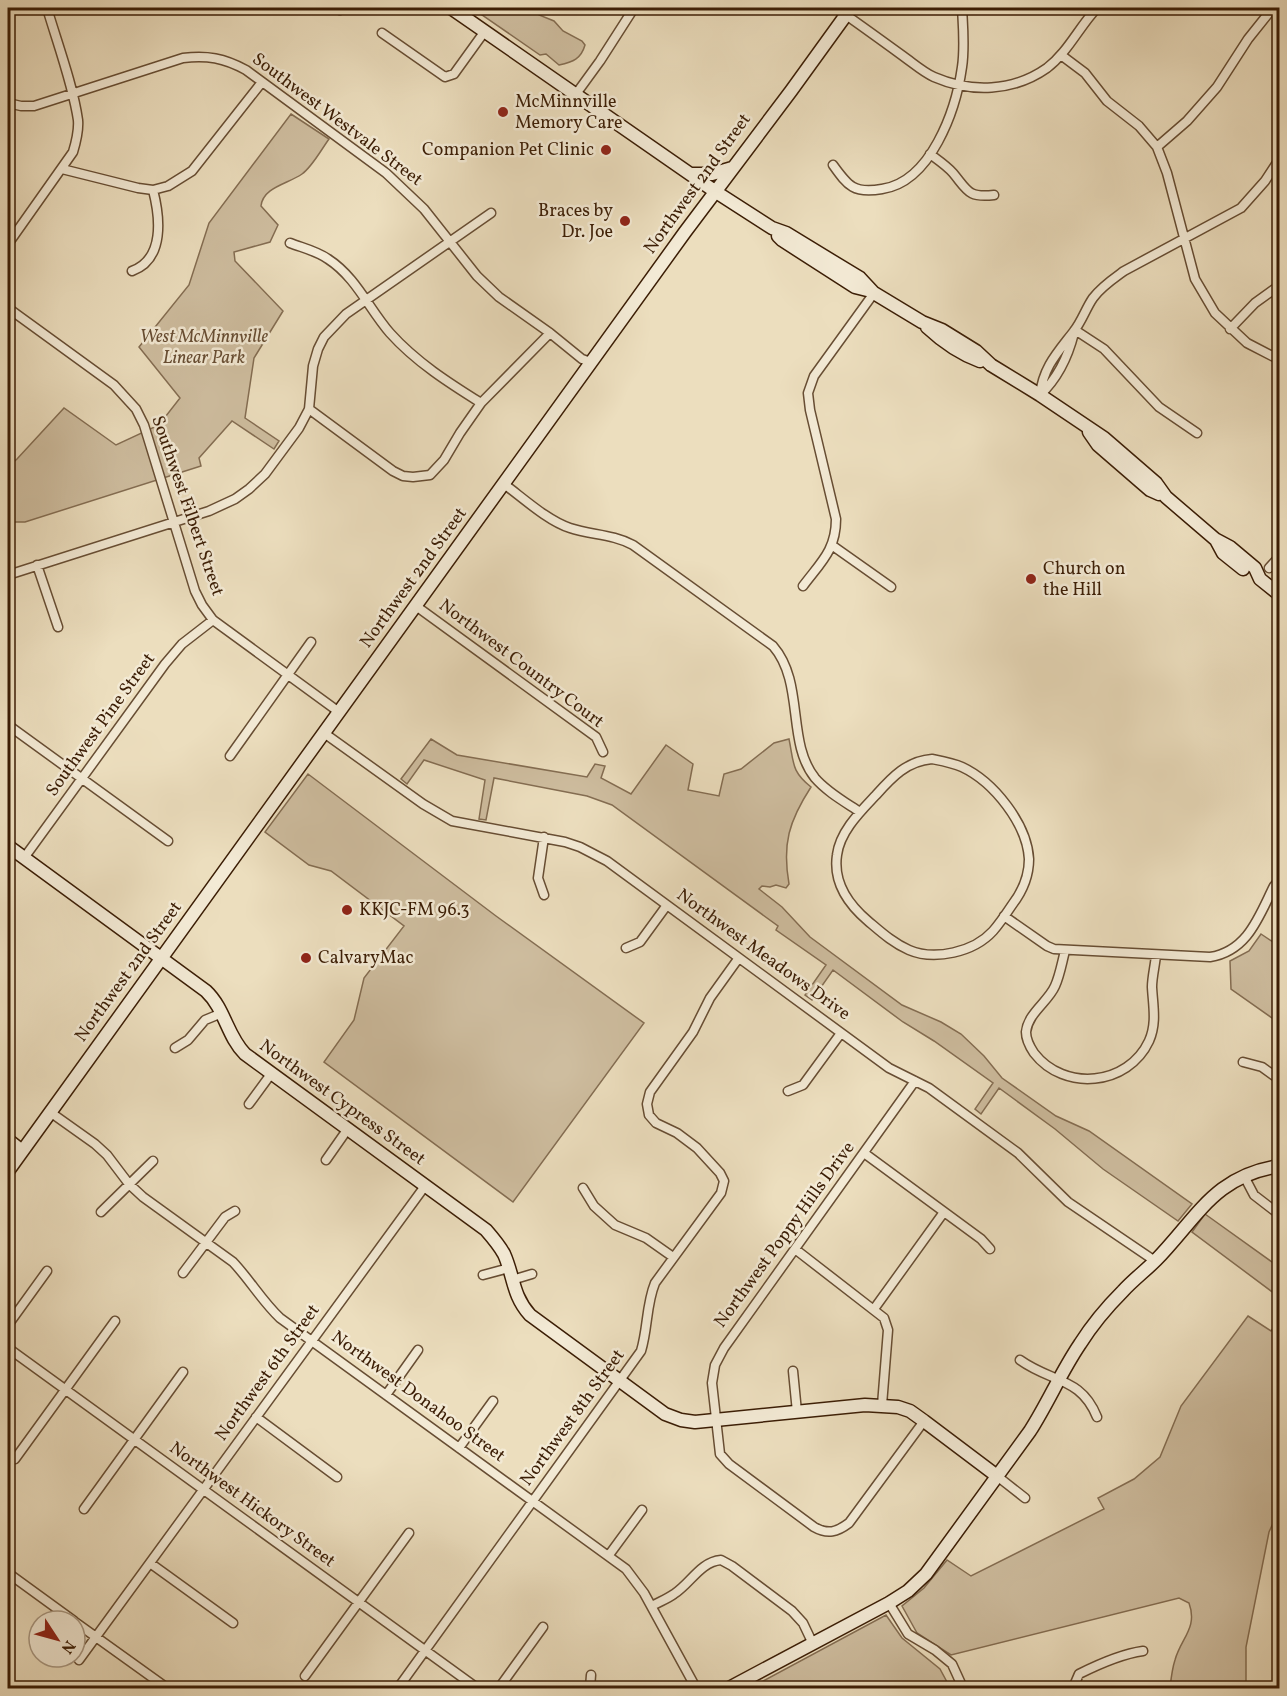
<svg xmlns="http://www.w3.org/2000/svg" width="1287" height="1696" font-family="Vollkorn,serif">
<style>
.green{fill:#cebd9f;stroke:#846d52;stroke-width:1.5}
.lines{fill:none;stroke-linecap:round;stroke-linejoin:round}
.street-casing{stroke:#674d33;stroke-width:11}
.secondary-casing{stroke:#3b1d05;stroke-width:15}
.street{stroke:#f3ead5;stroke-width:8}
.secondary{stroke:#f3ead5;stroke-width:12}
.poi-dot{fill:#8f2418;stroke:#f3ead5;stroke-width:2}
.labels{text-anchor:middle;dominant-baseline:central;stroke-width:5;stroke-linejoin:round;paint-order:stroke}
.poi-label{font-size:18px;fill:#3b1d05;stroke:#f3ead5;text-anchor:start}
.street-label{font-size:18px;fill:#3b1d05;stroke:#f3ead5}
.park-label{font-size:18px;font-style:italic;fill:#674d33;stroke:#f3ead5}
</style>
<rect width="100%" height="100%" fill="#ecdebe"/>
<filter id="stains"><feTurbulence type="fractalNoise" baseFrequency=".00333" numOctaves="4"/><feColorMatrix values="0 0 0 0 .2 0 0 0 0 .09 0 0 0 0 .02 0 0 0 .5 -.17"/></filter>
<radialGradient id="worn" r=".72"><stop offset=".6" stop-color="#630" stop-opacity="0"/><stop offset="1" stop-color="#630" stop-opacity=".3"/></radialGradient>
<path class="green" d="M472 8H534L539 15 554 21 563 31 582 41 585 45C581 59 573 62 559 65L546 54 540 55Z
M291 114 329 139C321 150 312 167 302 174 288 184 263 187 261 206L278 225 270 242 234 252 235 261 283 311 254 358 245 418 279 441 274 449 232 421 199 458 201 466 25 522H8V467L17 459 64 408 116 445 159 425 180 398 139 347 189 285 209 223Z
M431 739 457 755 587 777 595 764 605 766 601 778 631 794 666 745 693 764 688 790 719 796 724 774 741 769 774 743 789 739C794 763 791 771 811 787 789 821 782 844 789 884L786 888 776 885 770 887 762 886 759 889 782 907 810 937 902 1005 941 1022 961 1034 984 1056 1002 1078 1056 1116 1089 1131 1192 1204 1178 1221 1103 1169 1055 1129 999 1088 981 1114 975 1109 993 1083 934 1041 903 1022 833 970 812 1000 805 995 826 965 776 930 778 926 612 805 587 796 494 778 486 820 479 819 485 780 424 760 407 784 401 779Z
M308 774 496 916 644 1023 513 1202 324 1062 354 1020 364 978 404 926 331 871 309 865 265 832Z
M1261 934 1279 946V1023L1231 989 1230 961 1249 951Z
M1205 1214 1279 1267V1297L1192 1232Z
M1248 1316 1271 1331 1279 1320 1280 1508 1269 1532 1246 1647V1688H1170C1171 1679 1172 1669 1175 1660 1181 1638 1198 1628 1189 1603L1179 1598 951 1655 917 1633 902 1606 924 1588 947 1560 971 1576 1104 1509 1098 1498 1134 1479 1160 1457 1181 1406Z
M886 1615 902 1638 940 1669 947 1682 939 1688H750Z"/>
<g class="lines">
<defs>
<path id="street" d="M336 8 340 10
M836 8C859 24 881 40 903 56 913 63 923 72 934 77 971 93 1013 92 1047 68 1068 52 1079 27 1097 8
M382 33 445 77 454 74 485 31
M1061 55 1085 73 1107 101 1139 126 1157 147 1167 173 1195 279 1215 313 1247 343 1280 360
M576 94 600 61 634 8
M8 103 21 106H34L183 58C207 55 224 58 246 70L386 173 424 209 477 276 499 297 550 333 582 359 591 362
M1157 147 1187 121 1217 87 1248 39 1272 9 1276 8
M930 154C938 160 947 166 953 173 968 191 968 198 994 195
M833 165C848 186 854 194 882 189 931 182 956 110 962 67 965 47 963 27 962 8
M62 169 138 188 153 190 168 186 192 171 262 82
M290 243C303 248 317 251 328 259 356 277 369 309 390 333 416 362 449 383 481 403
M8 244 73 152C76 142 79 131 78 120 73 85 57 42 47 8
M132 271C165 259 160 217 153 190
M8 308 114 385 136 409 144 425 195 591 202 605 213 620 339 712
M1230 329 1255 303 1280 285
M1075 330 1104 349 1159 407 1197 433
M1040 395C1043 367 1058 352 1074 331 1082 321 1086 308 1093 298 1101 287 1113 279 1124 271L1241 208 1265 181 1280 158
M1040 395C1057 379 1068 357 1074 333
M309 409 393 471 403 476 413 477 430 475 444 460 460 433 481 403 550 333
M504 484C523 498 548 521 570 528 591 535 613 534 633 545L773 646C805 683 786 742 815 778 827 792 845 802 860 812
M833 546 891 587
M37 565 58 627
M1269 568 1280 556
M8 575 209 511 235 499 249 489 265 474 299 428 309 409 313 366 318 349 324 337 346 314 491 213
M803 586C821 562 836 550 836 519L810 410 808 393 814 376 874 293
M416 606 596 737 603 752
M8 725 168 841
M324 733 423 804 452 821 565 842 580 847 607 861 889 1068 929 1088 1018 1153 1068 1202 1155 1261
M230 756 311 642
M932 759C942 761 953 763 962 767 994 782 1027 824 1029 859 1029 877 1022 892 1012 905 1006 914 1000 923 993 931 974 952 935 961 909 950 893 943 881 932 868 921 848 904 833 882 837 855 840 831 861 811 876 795 892 777 907 761 932 759Z
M24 858 165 664 182 644 213 620
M544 895 538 878 544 837
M1004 916 1047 946 1054 949 1210 957C1248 951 1259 916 1274 886L1280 879
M626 948 640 942 667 905
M1065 951C1062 962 1060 975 1055 986 1048 1002 1028 1013 1026 1032 1026 1039 1030 1047 1034 1053 1064 1092 1128 1086 1149 1041 1157 1023 1153 1006 1152 987 1152 977 1155 966 1156 955
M175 1048 188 1040 205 1020 222 1013
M1243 1062 1262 1067 1280 1080
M915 1081 724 1348 715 1365 712 1383 720 1454 729 1464 814 1527C828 1535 837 1532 849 1523L924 1421
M788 1091 803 1085 841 1033
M249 1104 271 1074
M50 1112 95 1144 107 1155 129 1184 143 1197 233 1262C250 1280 262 1301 280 1318L626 1569 644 1593 696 1688
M864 1153 981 1239 990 1249
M326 1160 347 1130
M1244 1176 1254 1195 1280 1215
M583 1188 594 1206 615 1225 646 1238 673 1257
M101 1212 153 1161
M795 1249 884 1318 888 1330 882 1405
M183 1273 225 1217 235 1211
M483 1275 509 1268
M512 1280 532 1274
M874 1309 944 1212
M8 1325 47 1271
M8 1348 477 1688
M1020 1360C1052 1383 1081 1377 1097 1417
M793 1371 797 1412
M386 1395 418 1350
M256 1417 337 1477
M459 1448 493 1401
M15 1459 115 1321
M997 1476 1025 1498
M84 1509 183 1372
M609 1555 642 1510
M150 1563 233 1623
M8 1573 74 1621
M889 1603 908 1634 935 1650 952 1664 963 1688
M652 1606C659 1602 667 1599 674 1594 691 1583 700 1562 721 1560L732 1566 792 1611 803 1623 813 1644
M75 1622 167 1688
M79 1660 425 1186
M305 1676 409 1533
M398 1688 641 1351C648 1328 646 1305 655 1283L721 1193 724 1181 720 1173 697 1148 677 1133 656 1123 649 1115 647 1104 650 1092 693 1032 710 998 738 959
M499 1688 543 1627
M590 1688 591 1675
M1073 1688 1079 1674C1099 1664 1121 1654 1143 1651"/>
<path id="secondary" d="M451 8 716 192 772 228 786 233 860 278 874 293 922 322 942 330 976 351 991 365 1040 395 1104 438 1156 483 1166 497 1215 539 1230 547 1255 568 1260 579 1280 595
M691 174H712L732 168
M778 236 782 240 855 287 871 291
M927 327C942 341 961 354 980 361
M1089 432 1098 445 1150 490 1159 494
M1216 540 1223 553 1243 569
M8 846 206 991C225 1009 227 1036 245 1054L486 1230C493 1238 499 1245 504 1254 514 1276 512 1295 530 1315L665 1414 681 1420 695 1422 865 1405 898 1407 910 1411 924 1421 997 1476
M8 1140 22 1151
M8 1171 685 232 791 91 851 8
M729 1688 889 1603 908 1591 926 1574 1030 1431C1048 1403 1061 1372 1080 1344 1092 1325 1107 1307 1123 1291 1133 1280 1145 1271 1156 1260 1197 1218 1215 1175 1280 1166"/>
</defs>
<use href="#street" class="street-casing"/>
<use href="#secondary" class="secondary-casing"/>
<use href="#street" class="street"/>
<use href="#secondary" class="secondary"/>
</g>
<g class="poi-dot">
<circle cx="503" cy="112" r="6"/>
<circle cx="606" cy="150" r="6"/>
<circle cx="625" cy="221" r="6"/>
<circle cx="1031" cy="579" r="6"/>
<circle cx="347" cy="910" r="6"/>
<circle cx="306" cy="958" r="6"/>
</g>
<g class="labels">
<g class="poi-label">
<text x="515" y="102">McMinnville<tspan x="515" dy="21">Memory Care</tspan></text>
<text x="594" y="150" text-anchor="end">Companion Pet Clinic</text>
<text x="613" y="211" text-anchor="end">Braces by<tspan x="613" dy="21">Dr. Joe</tspan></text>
<text x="1043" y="569">Church on<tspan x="1043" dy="21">the Hill</tspan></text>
<text x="359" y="910">KKJC-FM 96.3</text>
<text x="318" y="958">CalvaryMac</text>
</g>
<g class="street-label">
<text transform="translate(337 120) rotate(37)">Southwest Westvale Street</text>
<text transform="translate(698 184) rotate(-54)">Northwest 2nd Street</text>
<text transform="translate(187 506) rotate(71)">Southwest Filbert Street</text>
<text transform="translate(414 578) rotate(-54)">Northwest 2nd Street</text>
<text transform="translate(521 664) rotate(37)">Northwest Country Court</text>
<text transform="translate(101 725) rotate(-54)">Southwest Pine Street</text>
<text transform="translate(763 955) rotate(36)">Northwest Meadows Drive</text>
<text transform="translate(129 972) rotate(-54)">Northwest 2nd Street</text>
<text transform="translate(342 1103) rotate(36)">Northwest Cypress Street</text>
<text transform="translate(785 1235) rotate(-54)">Northwest Poppy Hills Drive</text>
<text transform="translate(268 1373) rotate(-54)">Northwest 6th Street</text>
<text transform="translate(418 1397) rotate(36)">Northwest Donahoo Street</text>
<text transform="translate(573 1418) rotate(-54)">Northwest 8th Street</text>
<text transform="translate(252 1505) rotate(36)">Northwest Hickory Street</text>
</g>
<g class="park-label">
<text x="204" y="337">West McMinnville<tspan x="204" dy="21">Linear Park</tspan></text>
</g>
</g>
<rect width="1287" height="1696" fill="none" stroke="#ecdebe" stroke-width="30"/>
<rect x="9" y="9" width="1269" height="1678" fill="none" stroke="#3b1d05" stroke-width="3"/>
<rect x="15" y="15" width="1257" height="1666" fill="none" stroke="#3b1d05" stroke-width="1.5"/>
<g transform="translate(57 1639) rotate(126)"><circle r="28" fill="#f3ead5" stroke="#a99882" stroke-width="1.5"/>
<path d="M0-4.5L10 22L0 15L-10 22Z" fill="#8f2418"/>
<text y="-9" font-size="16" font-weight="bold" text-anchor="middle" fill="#3b1d05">N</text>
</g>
<rect width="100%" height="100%" filter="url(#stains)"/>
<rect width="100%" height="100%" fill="url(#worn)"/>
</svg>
